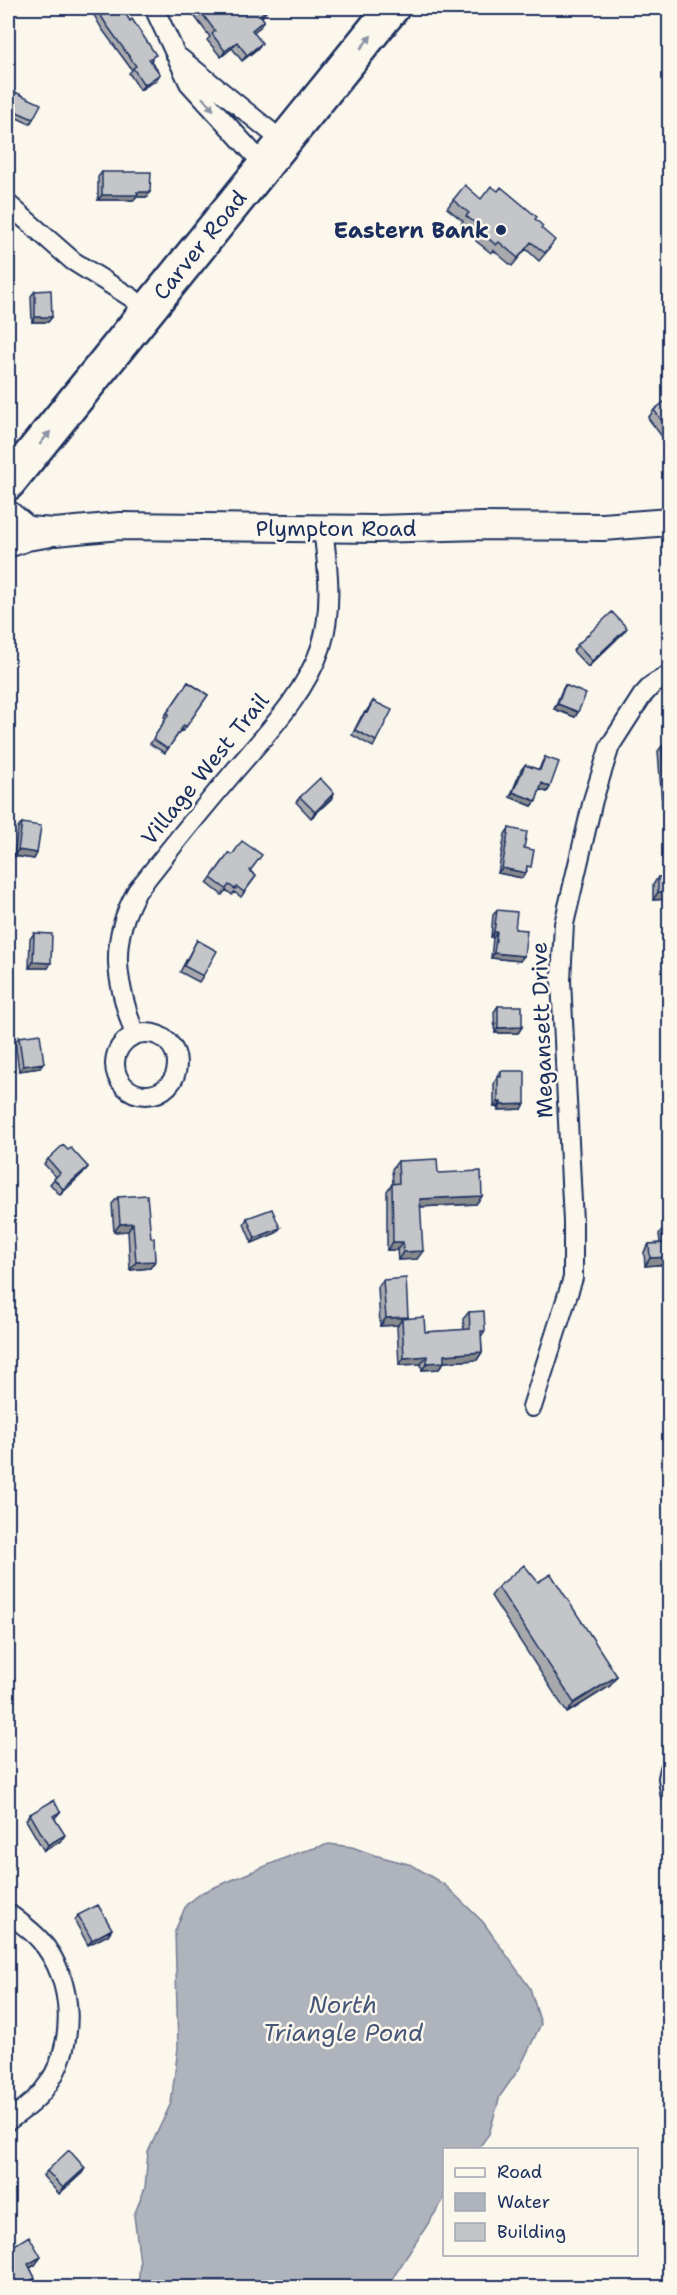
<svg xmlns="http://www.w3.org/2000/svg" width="677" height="2295" font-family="'Shantell Sans',sans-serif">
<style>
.water{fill:#afb3bb;stroke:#747e96;stroke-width:1.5}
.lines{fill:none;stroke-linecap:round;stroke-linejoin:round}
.street-casing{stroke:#1b2f5e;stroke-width:22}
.secondary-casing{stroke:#1b2f5e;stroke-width:30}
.highway-casing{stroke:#1b2f5e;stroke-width:38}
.street{stroke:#fbf7ec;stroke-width:18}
.secondary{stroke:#fbf7ec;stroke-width:26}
.highway{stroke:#fbf7ec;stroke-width:33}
.wall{fill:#a8a9ad;stroke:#1b2f5e;stroke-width:1.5}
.shaded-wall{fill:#888a8d;stroke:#1b2f5e;stroke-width:1.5}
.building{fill:#c3c5c9;stroke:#1b2f5e;stroke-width:1.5}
.oneway{fill:#8b93a5}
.poi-dot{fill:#1b2f5e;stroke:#fbf7ec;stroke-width:2}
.labels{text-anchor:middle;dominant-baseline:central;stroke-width:5;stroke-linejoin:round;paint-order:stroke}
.poi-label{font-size:22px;font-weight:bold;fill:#1b2f5e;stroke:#fbf7ec;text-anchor:end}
.street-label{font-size:22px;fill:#1b2f5e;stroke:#fbf7ec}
.water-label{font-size:24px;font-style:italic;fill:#47577a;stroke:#fbf7ec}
</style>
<rect width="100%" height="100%" fill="#fbf7ec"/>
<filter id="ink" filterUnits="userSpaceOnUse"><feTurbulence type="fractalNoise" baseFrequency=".0167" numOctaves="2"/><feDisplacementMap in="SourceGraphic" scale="12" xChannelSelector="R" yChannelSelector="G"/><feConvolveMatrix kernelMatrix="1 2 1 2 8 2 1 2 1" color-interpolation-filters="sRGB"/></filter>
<g filter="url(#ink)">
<path class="water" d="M329 1844 352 1847 374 1855 412 1865 445 1885 483 1922 530 1988 541 2024 519 2069 500 2096 489 2134 478 2149 444 2150V2199L387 2287H138L140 2262 134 2215 145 2188 148 2152 171 2103 178 2048 175 1931 186 1905 203 1892 297 1853Z"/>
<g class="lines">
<defs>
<path id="street" d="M154 8 189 83 253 153
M180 58 270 131
M8 204 73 261 132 298 146 310
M115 1064a31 31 0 1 1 62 0a31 31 0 1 1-62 0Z
M135 1035C116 982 108 942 137 891 168 851 200 812 232 774 265 735 305 695 321 647 333 609 328 567 323 529
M532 1407 573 1278V1222L561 980 564 924 593 800 610 746 642 696 652 685 670 674
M670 1769 668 1778 670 1793
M8 1913C19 1922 30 1929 40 1940 76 1981 77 2049 43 2091 33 2104 20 2112 8 2121"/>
<path id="secondary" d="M8 514 27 530 55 532 120 526 375 529 482 526 603 527 670 522
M8 544 27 537 46 534"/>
<path id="highway" d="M8 483 392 8"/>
</defs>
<use href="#street" class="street-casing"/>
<use href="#secondary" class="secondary-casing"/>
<use href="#highway" class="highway-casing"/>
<use href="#street" class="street"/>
<use href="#secondary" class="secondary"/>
<use href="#highway" class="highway"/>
</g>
<path class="wall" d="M90 8H122L152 60 151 61 160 74 156 80 140 90 129 73 132 70 102 29Z
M192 8H267L268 9 262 17 260 27 253 32 257 49 242 61 232 48 221 57 207 40 210 37 190 10Z
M15 92 33 119 30 124 8 114V106Z
M102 172 147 197H136L134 200H98V177Z
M481 199 535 219 541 228 550 248 539 261 526 249 512 266 493 250 491 253 476 241 478 238 461 224 463 221 447 208 453 200Z
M35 291 52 317 48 322H32L31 296Z
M669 397V446L648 418 654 410 669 399Z
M623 633 588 667 573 651 577 645Z
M188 682 208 695 183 731 181 730 165 753 150 744 166 719 164 717Z
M565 685 578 712 575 717 554 709 562 690Z
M373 701 376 741 373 747 352 735 361 717 365 712H366Z
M662 746 669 803 662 804 658 751Z
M545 757 550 787 547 792 540 789 536 801 532 806 510 797 521 770 525 765 539 770 542 762Z
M334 793 331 799 311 818 296 802 300 797Z
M22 823 37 853 34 859 14 856 18 828Z
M509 828 524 848 527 872H526L522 878 498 873 505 834Z
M229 853 256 876 241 897 234 892 232 895 226 890 222 895 207 883Z
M658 877H669V899L653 900V885Z
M497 910 515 929 520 961 491 958 493 938 491 937 493 915Z
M34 933 48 968H29L30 939Z
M197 940 203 976 199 982 180 972Z
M498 1006 522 1027 518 1033H495L494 1012Z
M19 1037 40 1068 19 1071 15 1042Z
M501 1071 522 1109 498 1110V1107H494V1083Z
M68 1150 88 1167 84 1172 60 1195 50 1184 56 1177 44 1164 48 1159Z
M398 1161 438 1173 482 1196 476 1204 420 1207 417 1259 398 1260 397 1250H387V1191L392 1184H393L392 1169Z
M118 1197 151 1238 155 1261 150 1268 130 1270 128 1231 114 1232 112 1204Z
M247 1218 276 1233 252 1243 244 1224Z
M665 1226 669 1264 645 1266 644 1252 649 1244 660 1243 659 1234Z
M383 1280 407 1319 425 1332 464 1330 463 1319 469 1312 485 1331 481 1337 482 1352 477 1360 444 1362 439 1369 422 1370 421 1364 399 1365 397 1327 398 1325 380 1326 378 1287Z
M498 1587 617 1676 610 1686 567 1713 491 1596Z
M60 1812 55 1818 61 1841 44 1851 26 1820 30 1814Z
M78 1915 112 1929 108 1935 88 1945 75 1921Z
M85 2168 82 2173 59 2194 43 2176 47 2171Z
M8 2249 35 2265 30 2268 35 2278 30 2286 27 2288H9L8 2285Z"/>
<path class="shaded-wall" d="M264 20 260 27 247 37 252 30Z
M237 42 232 48 221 57 225 51Z
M262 43 257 49 242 61 247 55Z
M160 74 156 80 140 90 144 85Z
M137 192H150L147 197H136L134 200H98L102 195Z
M35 317H52L48 322H32Z
M627 628 623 633 588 667 592 661Z
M558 704 578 712 575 717 554 709Z
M542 783 550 787 547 792 539 789Z
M513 792 536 801 532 806 510 797Z
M334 793 331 799 311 818 315 812Z
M669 798V803L662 804 666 799Z
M18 850 37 853 34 859 14 856Z
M502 868 526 873 522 878 498 873Z
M658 892H669V899L653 900Z
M494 932H497L493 938 491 937Z
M494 953 524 956 520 961 491 958Z
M33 962 51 963 48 968H29Z
M522 1027 518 1033H495L498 1028Z
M44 1063 40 1068 19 1071 23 1066Z
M498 1102H501L498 1107H494Z
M525 1104 522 1109 498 1110 501 1105Z
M88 1167 84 1172 60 1195 63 1189Z
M482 1196 476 1204 415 1207 420 1199Z
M133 1223 128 1231 114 1232 120 1224Z
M280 1228 276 1233 252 1243 255 1238Z
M393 1242H403L397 1250H387Z
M423 1251 417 1259 398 1260 403 1252Z
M669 1257V1264L645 1266 650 1258Z
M155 1261 150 1268 130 1270 136 1262Z
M408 1317 403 1325 402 1319 398 1325 380 1326 386 1318Z
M482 1352 477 1360 444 1362 439 1369 422 1370 427 1363 444 1355Z
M427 1356 421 1364 399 1365 404 1358Z
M617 1676 610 1686 567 1713 574 1703Z
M65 1835 61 1841 44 1851 48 1845Z
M112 1929 108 1935 88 1945 92 1940Z
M85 2168 82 2173 59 2194 63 2188Z
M41 2257 35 2265 22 2272 28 2264Z
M35 2278 30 2286 27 2288H19Z"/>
<path class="building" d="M96 8H122L130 21 132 19 156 55 149 59 160 74 144 85 133 68 136 66 106 24Z
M198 8H267L268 9 260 15 264 20 252 30 262 43 247 55 237 42 225 51 212 34 215 31Z
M15 92 41 104 33 119 8 108Z
M102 172H151L150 192H137L138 195H102Z
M465 185 481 199 491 186 498 191 501 187 537 217 535 219 543 226 541 228 555 240 545 253 531 242 518 258 499 242 496 245 482 233 484 230 466 216 469 213 453 200Z
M51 290 52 317H35V291Z
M669 398V431L654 410Z
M612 612 627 628 592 661 577 645Z
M188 682 208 695 186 727 184 725 168 749 153 739 169 714 167 713Z
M565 685 586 694 578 712 558 704Z
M373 701 392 710 376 741 355 730 365 712 367 713Z
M669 745V798L666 799 662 746Z
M545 757 559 762 550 787 542 783 536 801 513 792 525 765 540 770Z
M320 778 334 793 315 812 300 797Z
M22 823 41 826 37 853 18 850Z
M509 828 527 832 524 848 534 850 531 867 527 866 526 873 502 868Z
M242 841 262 855 250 871 256 876 244 892 237 887 235 889 229 885 226 889 211 878 229 853 232 855Z
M658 877H669V892H658Z
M497 910 517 912 515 929 527 930 524 956 494 953 497 932H494Z
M34 933 52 934 51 963 33 962Z
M197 940 217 951 203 976 184 966Z
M498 1006H522V1027L498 1028Z
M40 1034 44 1063 23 1066 19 1037Z
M501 1071H525V1104L501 1105V1102H498V1077H501Z
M63 1145 68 1150 71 1148 88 1167 63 1189 54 1179 60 1173 48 1159Z
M437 1159 438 1173 481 1171 482 1196 420 1199 423 1251 403 1252V1242H393L392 1184 399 1183 398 1161Z
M147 1195 151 1238H154L155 1261 136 1262 133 1223 120 1224 118 1197Z
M272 1209 280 1228 255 1238 247 1218Z
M665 1226H669V1257L650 1258 649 1244 666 1243Z
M406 1278 408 1317 386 1318 383 1280Z
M484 1311 485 1331H481L482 1352 444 1355V1362L427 1363V1356L404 1358 402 1319 424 1317 425 1332 470 1329 469 1312Z
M524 1565 538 1582 551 1574 617 1676 574 1703 498 1587Z
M54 1800 60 1812 53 1816 65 1835 48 1845 30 1814Z
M98 1905 112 1929 92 1940 78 1915Z
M69 2150 85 2168 63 2188 47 2171Z
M29 2236 41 2257 28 2264 35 2278 19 2288 11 2273 8 2275V2249Z"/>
<defs><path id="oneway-solid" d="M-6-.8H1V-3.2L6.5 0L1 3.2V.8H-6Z" transform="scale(1.5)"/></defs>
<g class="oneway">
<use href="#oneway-solid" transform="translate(366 42) rotate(-51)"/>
<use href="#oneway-solid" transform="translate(208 104) rotate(48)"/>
<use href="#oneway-solid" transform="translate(45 438) rotate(-51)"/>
</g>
</g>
<circle class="poi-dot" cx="501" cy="230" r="6"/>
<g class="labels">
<g class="poi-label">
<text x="489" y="230">Eastern Bank</text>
</g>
<g class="street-label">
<text transform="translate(200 245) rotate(-51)">Carver Road</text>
<text x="336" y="528">Plympton Road</text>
<text transform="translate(205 769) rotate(-51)">Village West Trail</text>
<text transform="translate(542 1030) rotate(-92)">Megansett Drive</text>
</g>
<g class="water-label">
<text x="343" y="2005">North<tspan x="343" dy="28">Triangle Pond</tspan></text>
</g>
</g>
<rect width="677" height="2295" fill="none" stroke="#fbf7ec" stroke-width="30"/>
<rect x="15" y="15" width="647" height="2265" fill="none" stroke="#1b2f5e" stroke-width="2" filter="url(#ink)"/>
<rect x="443" y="2148" width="195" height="108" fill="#fbf7ec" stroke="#a1a7b3" stroke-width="1.5"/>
<rect x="455" y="2168" width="30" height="9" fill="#fbf7ec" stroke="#a1a7b3" stroke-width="1.5"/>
<text x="497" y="2178" font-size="18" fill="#1b2f5e">Road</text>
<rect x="455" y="2193" width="30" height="18" fill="#afb3bb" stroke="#a1a7b3" stroke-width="1.5"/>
<text x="497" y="2208" font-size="18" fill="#1b2f5e">Water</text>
<rect x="455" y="2223" width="30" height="18" fill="#c3c5c9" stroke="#a1a7b3" stroke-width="1.5"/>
<text x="497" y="2238" font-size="18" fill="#1b2f5e">Building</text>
</svg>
